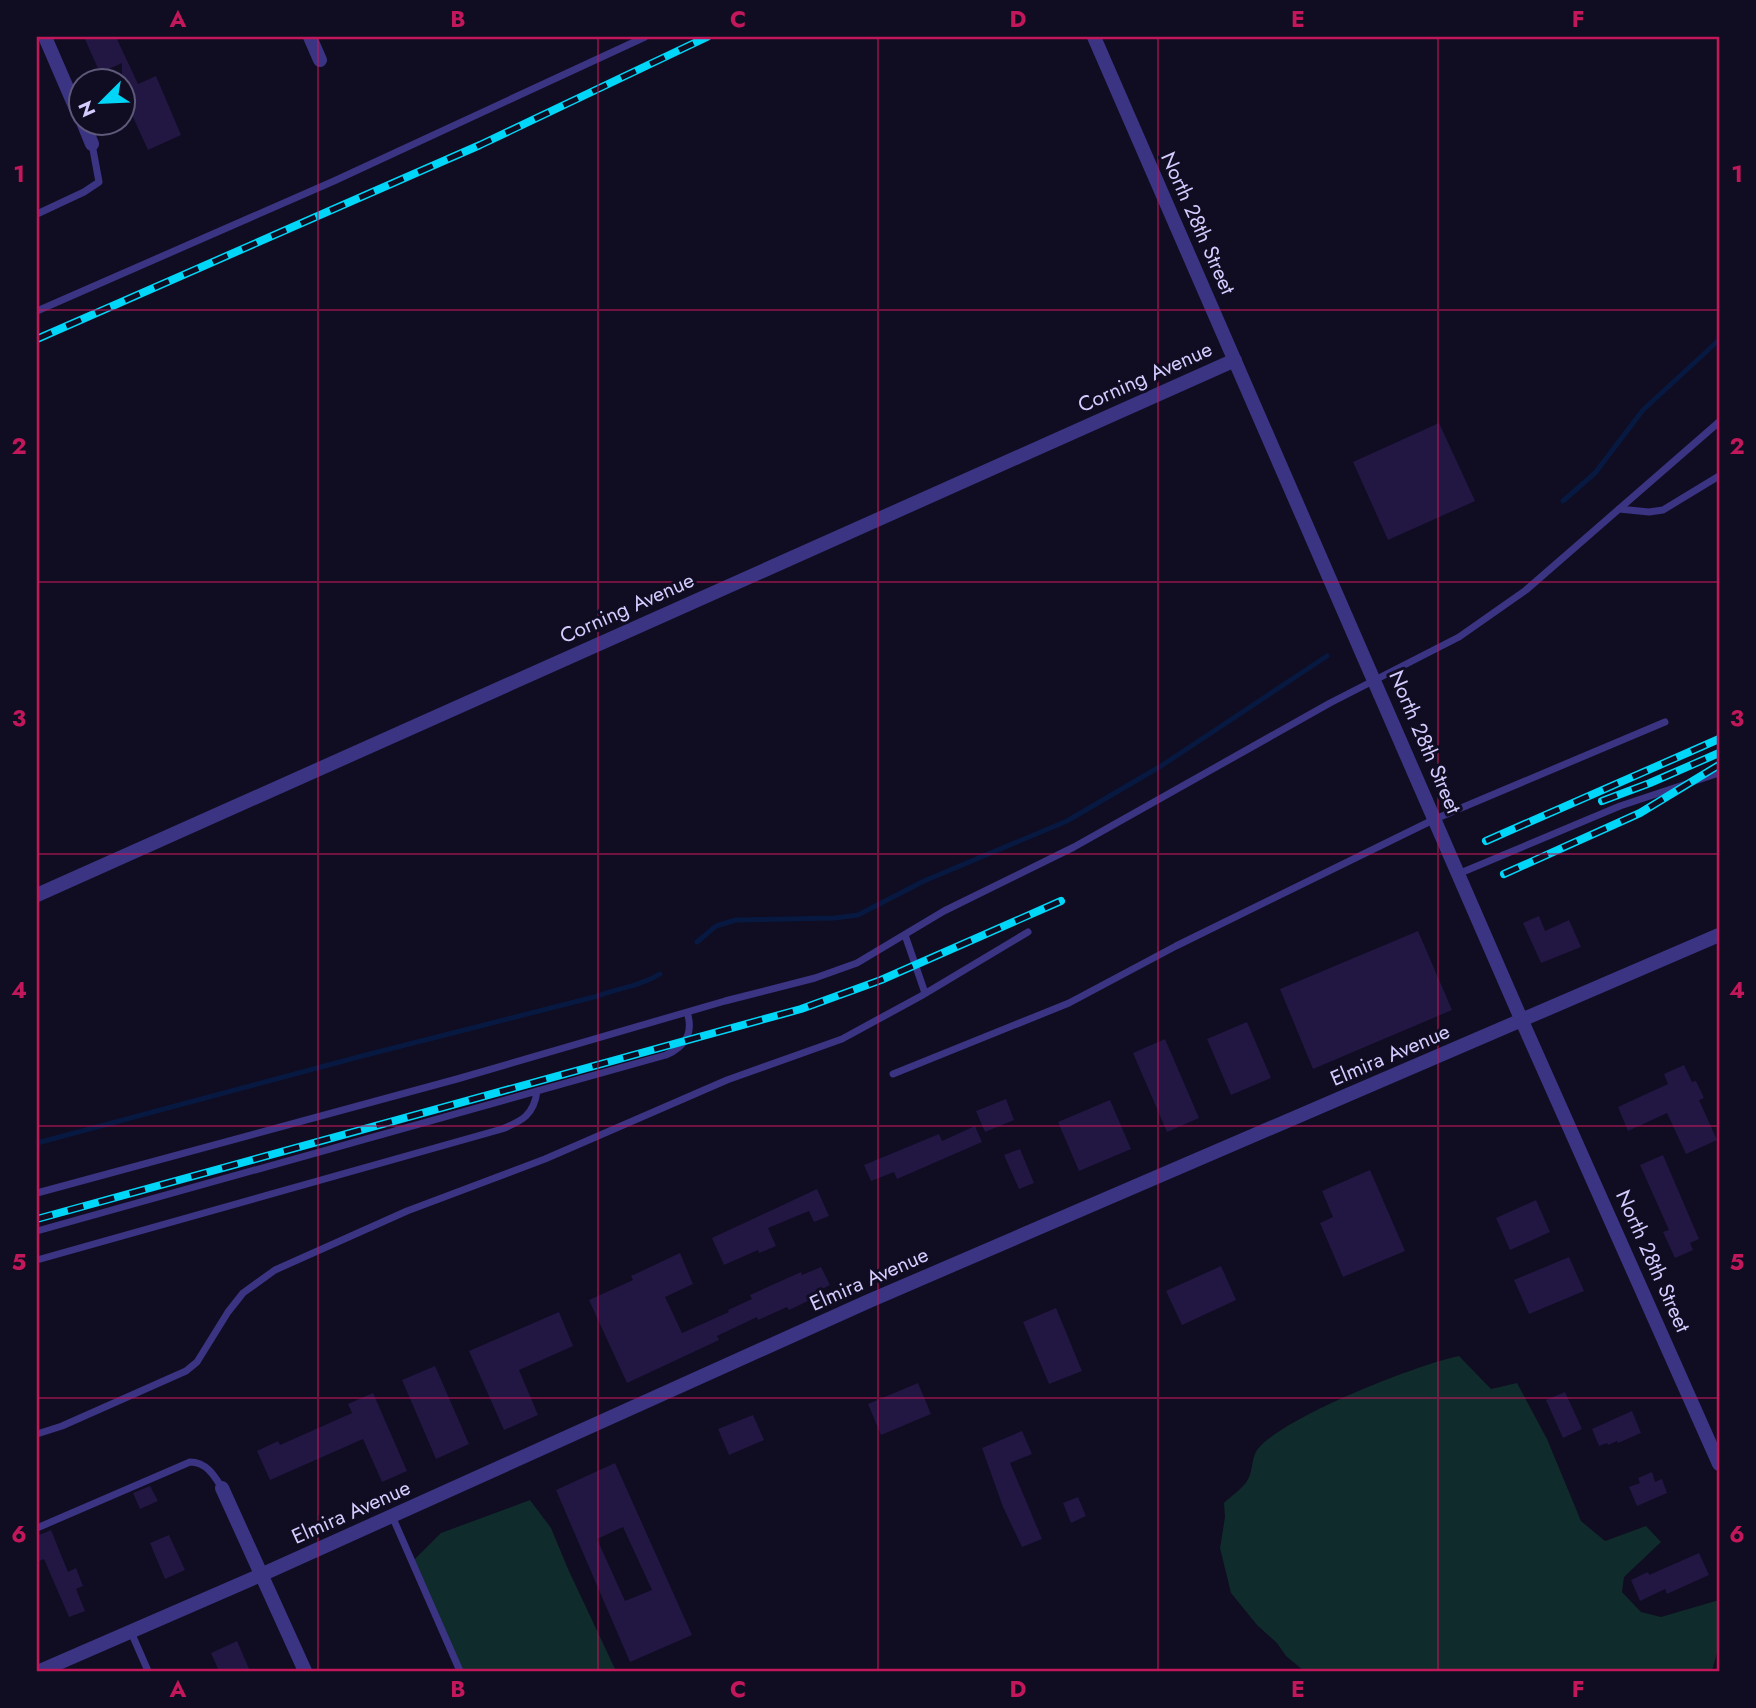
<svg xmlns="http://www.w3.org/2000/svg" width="1756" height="1708" font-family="Jost,sans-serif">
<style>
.green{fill:#0f2b2b}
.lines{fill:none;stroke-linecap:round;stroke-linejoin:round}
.stream{stroke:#071940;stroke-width:5}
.building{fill:#221743;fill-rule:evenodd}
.service{stroke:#3a3483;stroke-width:7}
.minor{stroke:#3a3483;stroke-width:14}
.rail-casing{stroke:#00d6f7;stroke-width:8}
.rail{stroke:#100c21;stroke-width:5;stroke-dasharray:16;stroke-linecap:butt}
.grid{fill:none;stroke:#c2185b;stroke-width:2;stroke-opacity:0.55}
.labels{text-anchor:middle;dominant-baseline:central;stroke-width:6;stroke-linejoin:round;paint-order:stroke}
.street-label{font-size:21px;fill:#d4ccff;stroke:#100c21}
.neatline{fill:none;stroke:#c2185b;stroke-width:2.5}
.grid-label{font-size:23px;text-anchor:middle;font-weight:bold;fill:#c2185b}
</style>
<rect width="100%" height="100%" fill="#100c21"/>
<path class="green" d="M1459 1356 1491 1389 1517 1383 1547 1439 1581 1521 1605 1541 1646 1526 1661 1542 1624 1577 1622 1592 1641 1612 1661 1617 1719 1600V1652L1717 1653 1712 1671H1304L1286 1656 1277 1643 1257 1625 1231 1593 1220 1548 1225 1517 1224 1503C1231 1496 1242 1489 1247 1481 1253 1472 1251 1459 1257 1450 1281 1418 1418 1364 1459 1356Z
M530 1500 551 1528 568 1569 616 1671H462L412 1562 441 1533Z"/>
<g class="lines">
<path class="stream" d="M1563 501 1595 473 1643 410 1719 340
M697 942 716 926 736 920 835 918 858 915 924 881 1067 821 1161 766 1327 656
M37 1143 362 1056 598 996C618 988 641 986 660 974"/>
</g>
<path class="building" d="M84 37H116L138 84 156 76 181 135 148 150 122 93V63L100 73Z
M1439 423 1475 501 1388 540 1353 462Z
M1539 916 1545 931 1569 920 1581 947 1541 963 1523 923Z
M1418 931 1452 1010 1313 1069 1280 989Z
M1247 1022 1271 1078 1231 1095 1207 1039Z
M1165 1039 1199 1118 1167 1132 1133 1053Z
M1684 1065 1692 1082 1696 1081 1704 1098 1699 1100 1717 1140 1686 1154 1667 1113 1628 1131 1618 1107 1668 1084 1664 1074Z
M1006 1099 1014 1120 985 1132 976 1111Z
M1110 1100 1131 1149 1079 1171 1058 1122Z
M975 1126 982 1142 897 1179 894 1172 871 1181 864 1165 939 1134 942 1141Z
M1020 1149 1034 1183 1019 1189 1004 1155Z
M1663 1155 1699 1239 1690 1243 1693 1250 1675 1258 1663 1232 1669 1230 1640 1165Z
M1370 1170 1405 1251 1343 1277 1320 1223 1333 1217 1322 1191Z
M817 1189 829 1216 814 1222 809 1211 768 1228 776 1246 759 1253 758 1250 724 1265 712 1238Z
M1536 1200 1550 1232 1510 1250 1496 1218Z
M680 1253 693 1284 665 1297 682 1333 729 1312 728 1310 752 1299 750 1295 801 1272 802 1275 821 1267 830 1285 810 1295 812 1299 789 1310 787 1307 758 1320 757 1317 717 1336 719 1340 627 1383 589 1300 633 1280 631 1276Z
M1569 1257 1584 1291 1529 1314 1514 1280Z
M1221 1266 1236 1300 1182 1325 1166 1291Z
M1056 1308 1082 1371 1049 1384 1023 1322Z
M559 1312 573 1346 519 1370 538 1415 504 1430 469 1351Z
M435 1366 469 1444 436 1459 402 1380Z
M918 1383 931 1414 881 1435 868 1404Z
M1565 1392 1582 1429 1563 1438 1546 1400Z
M373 1393 407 1471 382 1482 363 1439 270 1480 257 1451 278 1441 280 1445 352 1413 348 1404Z
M1632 1411 1641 1433 1618 1443 1617 1441 1608 1445 1607 1443 1599 1446 1592 1429Z
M753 1415 764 1440 729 1455 718 1429Z
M1022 1431 1032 1454 1010 1463 1042 1539 1022 1547 1003 1507 982 1448Z
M615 1463 692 1635 630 1662 556 1490ZM623 1527 652 1590 625 1601 597 1539Z
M1652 1472 1655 1482 1662 1479 1667 1493 1637 1506 1629 1487 1640 1483 1638 1478Z
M150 1486 158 1501 140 1509 133 1493Z
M1078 1497 1086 1516 1071 1523 1063 1503Z
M51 1530 68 1572 76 1568 83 1586 76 1589 85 1611 69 1617 44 1559 37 1562V1536Z
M169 1535 185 1570 165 1579 150 1543Z
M1699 1553 1709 1575 1667 1594 1665 1589 1640 1601 1631 1580 1648 1572 1649 1575Z
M237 1641 250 1671H219L211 1653Z"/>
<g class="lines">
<path class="service" d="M37 214 84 192 99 182 92 144
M37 311 334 181 645 37
M1619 509 1649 512 1663 510 1719 476
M1458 874 1620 806 1719 773
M905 935 925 993
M893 1074 1069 1003 1176 946 1435 819 1665 722
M37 1193 457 1079 725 1001 815 978 857 963 944 911 1074 847 1330 703 1459 637 1526 590 1719 422
M37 1231 666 1055C685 1047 694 1033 687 1012
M37 1260 502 1129C522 1121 534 1115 537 1091
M37 1434 62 1426 186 1371 197 1362 228 1312 243 1293 275 1270 407 1211 545 1159 727 1080 842 1039 921 996 1028 932
M392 1516 460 1671
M37 1528 190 1462C206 1462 214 1475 222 1488
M131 1632 148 1671"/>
<path class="minor" d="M45 37 80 118
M310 37 320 60
M1094 37 1522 1021 1719 1464
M83 122 92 144
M37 895 1235 360
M222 1488 305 1671
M40 1671 263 1574 869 1301 1719 935"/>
<defs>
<path id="rail" d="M37 339 480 145 707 37
M1602 801 1650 783 1719 753
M1486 841 1719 739
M1504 874 1640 813 1719 765
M37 1219 801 1009 881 980 1061 901"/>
</defs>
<use href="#rail" class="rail-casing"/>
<use href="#rail" class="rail"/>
</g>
<path class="grid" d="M318 37V1671M598 37V1671M878 37V1671M1158 37V1671M1438 37V1671M37 310H1719M37 582H1719M37 854H1719M37 1126H1719M37 1398H1719"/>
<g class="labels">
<g class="street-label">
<text transform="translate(1198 223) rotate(66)">North 28th Street</text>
<text transform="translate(1145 377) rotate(-24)">Corning Avenue</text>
<text transform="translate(627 608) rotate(-24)">Corning Avenue</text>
<text transform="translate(1425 742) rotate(67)">North 28th Street</text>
<text transform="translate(1390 1055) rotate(-23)">Elmira Avenue</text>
<text transform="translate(1653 1261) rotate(66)">North 28th Street</text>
<text transform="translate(869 1279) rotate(-24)">Elmira Avenue</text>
<text transform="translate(351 1512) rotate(-24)">Elmira Avenue</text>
</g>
</g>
<rect width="1756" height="1708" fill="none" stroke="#100c21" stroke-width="77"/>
<g transform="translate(102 102) rotate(246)"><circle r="33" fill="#100c21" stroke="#5e597a" stroke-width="2"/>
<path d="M0-5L12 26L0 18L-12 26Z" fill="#00d6f7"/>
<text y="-10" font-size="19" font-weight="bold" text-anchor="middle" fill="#d4ccff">N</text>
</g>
<rect x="38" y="38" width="1680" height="1632" class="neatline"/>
<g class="grid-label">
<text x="178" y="27">A</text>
<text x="458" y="27">B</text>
<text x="738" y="27">C</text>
<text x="1018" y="27">D</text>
<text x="1298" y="27">E</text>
<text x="1578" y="27">F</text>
<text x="19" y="182">1</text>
<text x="1737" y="182">1</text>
<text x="19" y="454">2</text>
<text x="1737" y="454">2</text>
<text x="19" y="726">3</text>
<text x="1737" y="726">3</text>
<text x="19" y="998">4</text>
<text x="1737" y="998">4</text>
<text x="19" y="1270">5</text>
<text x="1737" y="1270">5</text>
<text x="19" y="1542">6</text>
<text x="1737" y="1542">6</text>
<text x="178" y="1697">A</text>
<text x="458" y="1697">B</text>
<text x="738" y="1697">C</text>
<text x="1018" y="1697">D</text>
<text x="1298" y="1697">E</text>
<text x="1578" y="1697">F</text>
</g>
</svg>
